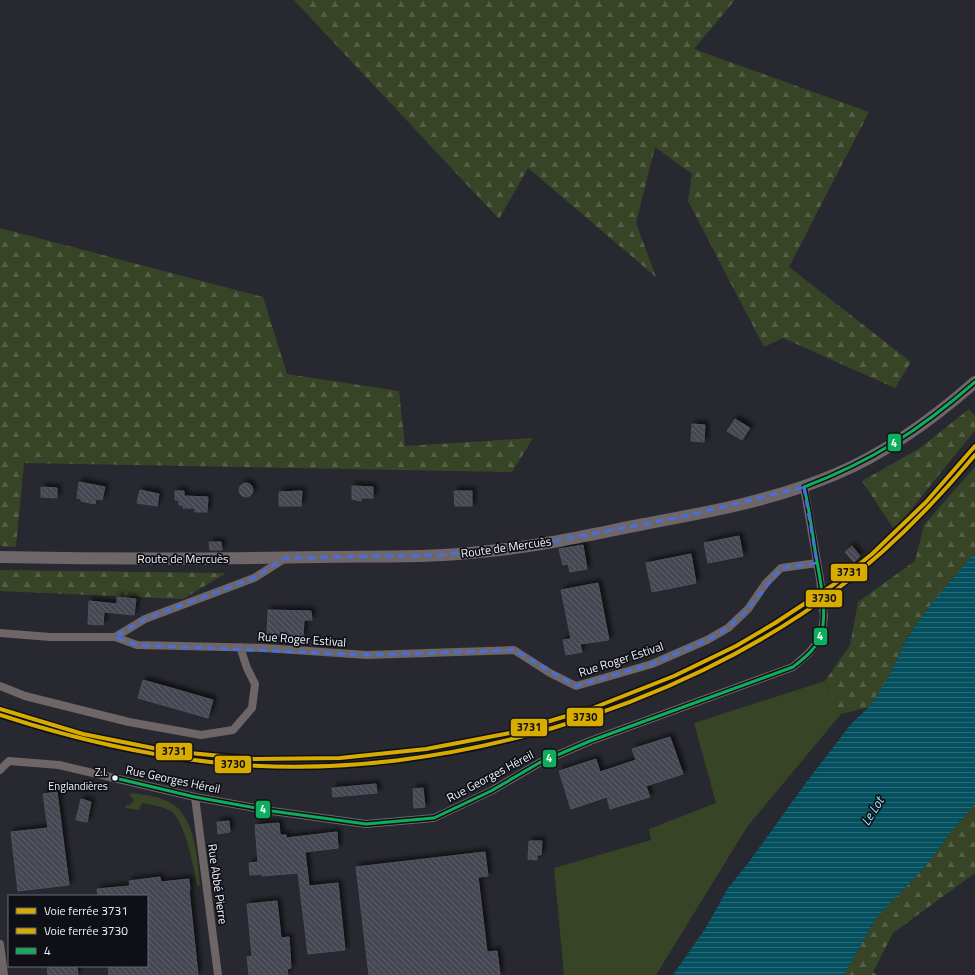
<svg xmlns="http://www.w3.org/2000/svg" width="975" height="975" font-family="'Titillium Web',sans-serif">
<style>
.green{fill:#374426}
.forest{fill:url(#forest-firs)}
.water{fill:url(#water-rules)}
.building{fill:url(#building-back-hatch);stroke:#515258;filter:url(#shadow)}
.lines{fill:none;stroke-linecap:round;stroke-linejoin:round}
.street{stroke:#6d6566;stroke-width:8}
.primary{stroke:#6e6668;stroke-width:12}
.bus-1-casing{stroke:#0f1016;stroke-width:6}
.bus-1{stroke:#0daf5c;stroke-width:3}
.rail-1-casing{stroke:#0f1016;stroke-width:7}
.rail-2-casing{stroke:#0f1016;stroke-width:7}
.rail-1{stroke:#d8ab00;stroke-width:4}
.rail-2{stroke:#d8ab00;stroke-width:4}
.marked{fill:none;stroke:#476fdf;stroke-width:3;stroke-dasharray:8 5;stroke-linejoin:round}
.bus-dot{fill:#f0f2fb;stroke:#0f1016;stroke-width:1.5}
.labels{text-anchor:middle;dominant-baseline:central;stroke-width:3.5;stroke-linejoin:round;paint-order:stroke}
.bus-label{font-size:11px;fill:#f0f2fb;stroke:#0f1016;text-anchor:end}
.street-label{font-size:12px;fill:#f0f2fb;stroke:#0f1016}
.water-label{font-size:13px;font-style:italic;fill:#99e9fb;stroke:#0f1016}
.line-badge{stroke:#0f1016;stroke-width:1.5}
.badge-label{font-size:11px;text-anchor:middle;font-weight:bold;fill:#fff}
.pale-badge-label{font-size:11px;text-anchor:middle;font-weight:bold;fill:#111}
</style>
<defs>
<pattern id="forest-firs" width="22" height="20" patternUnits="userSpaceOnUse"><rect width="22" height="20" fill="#374426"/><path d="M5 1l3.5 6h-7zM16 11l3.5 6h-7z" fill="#545f46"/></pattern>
<pattern id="water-rules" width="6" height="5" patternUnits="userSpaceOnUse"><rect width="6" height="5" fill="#05505e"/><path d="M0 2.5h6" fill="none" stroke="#2a6a76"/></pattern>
<pattern id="building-back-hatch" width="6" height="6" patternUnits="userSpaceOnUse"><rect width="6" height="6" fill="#454752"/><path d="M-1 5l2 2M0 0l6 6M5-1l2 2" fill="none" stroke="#60626c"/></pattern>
<filter id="shadow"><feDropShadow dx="3.5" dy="-3.5" stdDeviation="2" flood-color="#0009"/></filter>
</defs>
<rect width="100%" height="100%" fill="#282930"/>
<path class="green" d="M825 681 841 714 747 827 656 975H564L554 868 651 840 649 829 716 803 694 723Z
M132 793C145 795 159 796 171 803 195 816 198 862 200 885H197C194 869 185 818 169 810 162 806 151 805 142 803L139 810 126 808V805H130L134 800 129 795Z"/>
<path class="forest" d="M294 0H735L694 49 869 112 789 267 911 362 895 388 783 338 764 347 688 201 692 174 655 147 636 223 656 277 528 168 499 219Z
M0 228 263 297 287 374 399 391 405 446 533 438 512 472 24 463 16 547 0 546Z
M969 409 975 416V430L905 517 893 528 862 481 920 448Z
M975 467V553L935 599 917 623 904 644 888 678 869 707 841 714 825 681 850 645 858 602 915 561 924 525Z
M0 570 226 573 183 599 0 591Z
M975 804V873L893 933 873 972 877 975H844L871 927 878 916 924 868 933 857 950 833Z"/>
<path class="water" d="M975 553V804L950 833 933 857 924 868 878 916 871 927 844 975H673L705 929 728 888 749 862 805 784 851 724 869 707 888 678 904 644 917 623 935 599Z"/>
<path class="building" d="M735 419 750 428 742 440 727 431Z
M692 424 705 425 704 442 691 441Z
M79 482 105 487 102 500 96 499 95 504 81 501V499L77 498Z
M239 490a7 7 0 1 1 14 0a7 7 0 1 1-14 0Z
M352 486 373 487V498H361V501L352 499Z
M41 487 57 488V498L41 497Z
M140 490 159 494 157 506 137 503Z
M175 491H184V496L208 497 207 512H195V508H183V505H179V500H175Z
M302 491 301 506H279V492Z
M454 491H472V506H455Z
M739 536 743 556 708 563 704 543Z
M209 542H221L222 550H210Z
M583 545 587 569 570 572 568 564 563 565 559 549Z
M852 546 860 556 854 562 845 552Z
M691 554 696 583 652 592 646 563Z
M598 583 609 640 580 644 582 652 566 655 563 640 571 639 561 590Z
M117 597 136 599 134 615 104 612 103 625 88 624 89 601 117 604Z
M268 610 311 611 312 620H304L303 637 267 636Z
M143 680 213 700 208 718 138 698Z
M670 737 683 774 646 786 650 797 610 809 607 797 571 809 559 771 596 759 600 772 636 760 632 749Z
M376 784 377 793 333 797 332 788Z
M423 788 425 807 414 808 413 789Z
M57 792 69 885 18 891 11 832 48 828 43 794Z
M81 799 91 802 87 822 76 820Z
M229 821 230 832 218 834 217 822Z
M279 823 280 835H286V838L337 832 338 848 305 852 309 886 338 883 345 950 308 954 298 873 262 876V874L250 875 249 863 258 862 255 825Z
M529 841H542L541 855H537V860L528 859Z
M485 852 488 876 478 877 487 952 497 951 500 975H369L356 867Z
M160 877 161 882 189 879 190 890H189L198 975H109L108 966H147V896H98L97 889 130 886 129 881Z
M277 901 281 938 289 937 291 968 287 969 288 975H249L247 957 252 956 247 904Z
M47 966H77L78 975H48Z"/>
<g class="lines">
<path class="street" d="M0 633 50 637H115L137 645 264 648 367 655 514 650 550 673 576 686 652 664 707 640 728 628 748 609 766 583 781 568 817 563
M115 637 145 619 254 578 284 559
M0 686 25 696 129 722 201 735 233 730 252 708 255 684 247 668 240 647
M0 770 9 761 59 765 195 797 272 811 366 824 434 818 491 791 539 763 590 741 793 667 809 653 817 643 821 637 824 617 820 579 804 487
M195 797 218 975
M0 944 4 975"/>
<path class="primary" d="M0 557C107 559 214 559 321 557 377 556 433 558 489 551 541 546 593 534 644 524 709 512 775 500 836 474 888 452 933 419 975 382"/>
<defs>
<path id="bus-1" d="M804 487C872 461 920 430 975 382
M115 778 195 797 272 811 366 824 434 818 491 791 539 763 590 741 793 667C803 659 815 650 820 638 829 614 819 575 815 550 812 529 809 508 804 487"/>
</defs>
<use href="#bus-1" class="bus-1-casing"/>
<use href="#bus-1" class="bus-1"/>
<defs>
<path id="rail-1" d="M0 709 83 734 168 751 254 759 340 758 426 749 510 733 593 708 674 676 736 646 775 623 833 585 872 554 926 502 975 446"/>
<path id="rail-2" d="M0 715C80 741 158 759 242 765 442 779 675 710 836 590 888 551 933 505 975 455"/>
</defs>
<use href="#rail-1" class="rail-1-casing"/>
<use href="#rail-2" class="rail-2-casing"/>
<use href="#rail-1" class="rail-1"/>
<use href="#rail-2" class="rail-2"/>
</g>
<path class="marked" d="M804 487 817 563 781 568 748 609 728 628 707 640 652 664 576 686 514 650 367 655 137 645 115 637 145 619 254 578 285 558 440 555 554 541 681 517Z"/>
<circle class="bus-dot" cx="115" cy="778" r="3.5"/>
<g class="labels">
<g class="bus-label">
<text x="108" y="772">Z.I.<tspan x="108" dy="14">Englandières</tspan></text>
</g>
<g class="street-label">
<text transform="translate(506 547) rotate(-8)">Route de Mercuès</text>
<text x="183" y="558">Route de Mercuès</text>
<text transform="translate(302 639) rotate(4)">Rue Roger Estival</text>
<text transform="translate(621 659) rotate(-18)">Rue Roger Estival</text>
<text transform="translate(490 776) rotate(-28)">Rue Georges Héreil</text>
<text transform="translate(173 779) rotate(12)">Rue Georges Héreil</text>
<text transform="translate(218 884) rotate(82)">Rue Abbé Pierre</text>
</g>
<g class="water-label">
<text transform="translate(872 811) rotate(-58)">Le Lot</text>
</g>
</g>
<g class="line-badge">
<rect x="887" y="433" width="15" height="19" rx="4" fill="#0daf5c"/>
<rect x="830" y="563" width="38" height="19" rx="4" fill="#d8ab00"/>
<rect x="805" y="589" width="38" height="19" rx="4" fill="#d8ab00"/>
<rect x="813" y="627" width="15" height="19" rx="4" fill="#0daf5c"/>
<rect x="566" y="707" width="38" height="20" rx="4" fill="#d8ab00"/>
<rect x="510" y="718" width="38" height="19" rx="4" fill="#d8ab00"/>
<rect x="155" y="742" width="38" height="19" rx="4" fill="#d8ab00"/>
<rect x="542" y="749" width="15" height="19" rx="4" fill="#0daf5c"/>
<rect x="214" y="755" width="38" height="19" rx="4" fill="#d8ab00"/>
<rect x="255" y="800" width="16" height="19" rx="4" fill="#0daf5c"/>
</g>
<g class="badge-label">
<text x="894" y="447">4</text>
<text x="820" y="640">4</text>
<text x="549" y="762">4</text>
<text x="263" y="813">4</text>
</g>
<g class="pale-badge-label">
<text x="849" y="576">3731</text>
<text x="824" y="602">3730</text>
<text x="585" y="721">3730</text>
<text x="529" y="731">3731</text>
<text x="174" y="755">3731</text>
<text x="233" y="768">3730</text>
</g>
<rect x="8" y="895" width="140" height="72" fill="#0f1016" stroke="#696a72"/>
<rect x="16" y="908" width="20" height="6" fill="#d8ab00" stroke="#696a72"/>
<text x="44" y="915" font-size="12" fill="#f0f2fb">Voie ferrée 3731</text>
<rect x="16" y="928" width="20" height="6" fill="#d8ab00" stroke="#696a72"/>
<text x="44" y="935" font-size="12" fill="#f0f2fb">Voie ferrée 3730</text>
<rect x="16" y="948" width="20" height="6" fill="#0daf5c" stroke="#696a72"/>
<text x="44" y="955" font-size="12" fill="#f0f2fb">4</text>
</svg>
